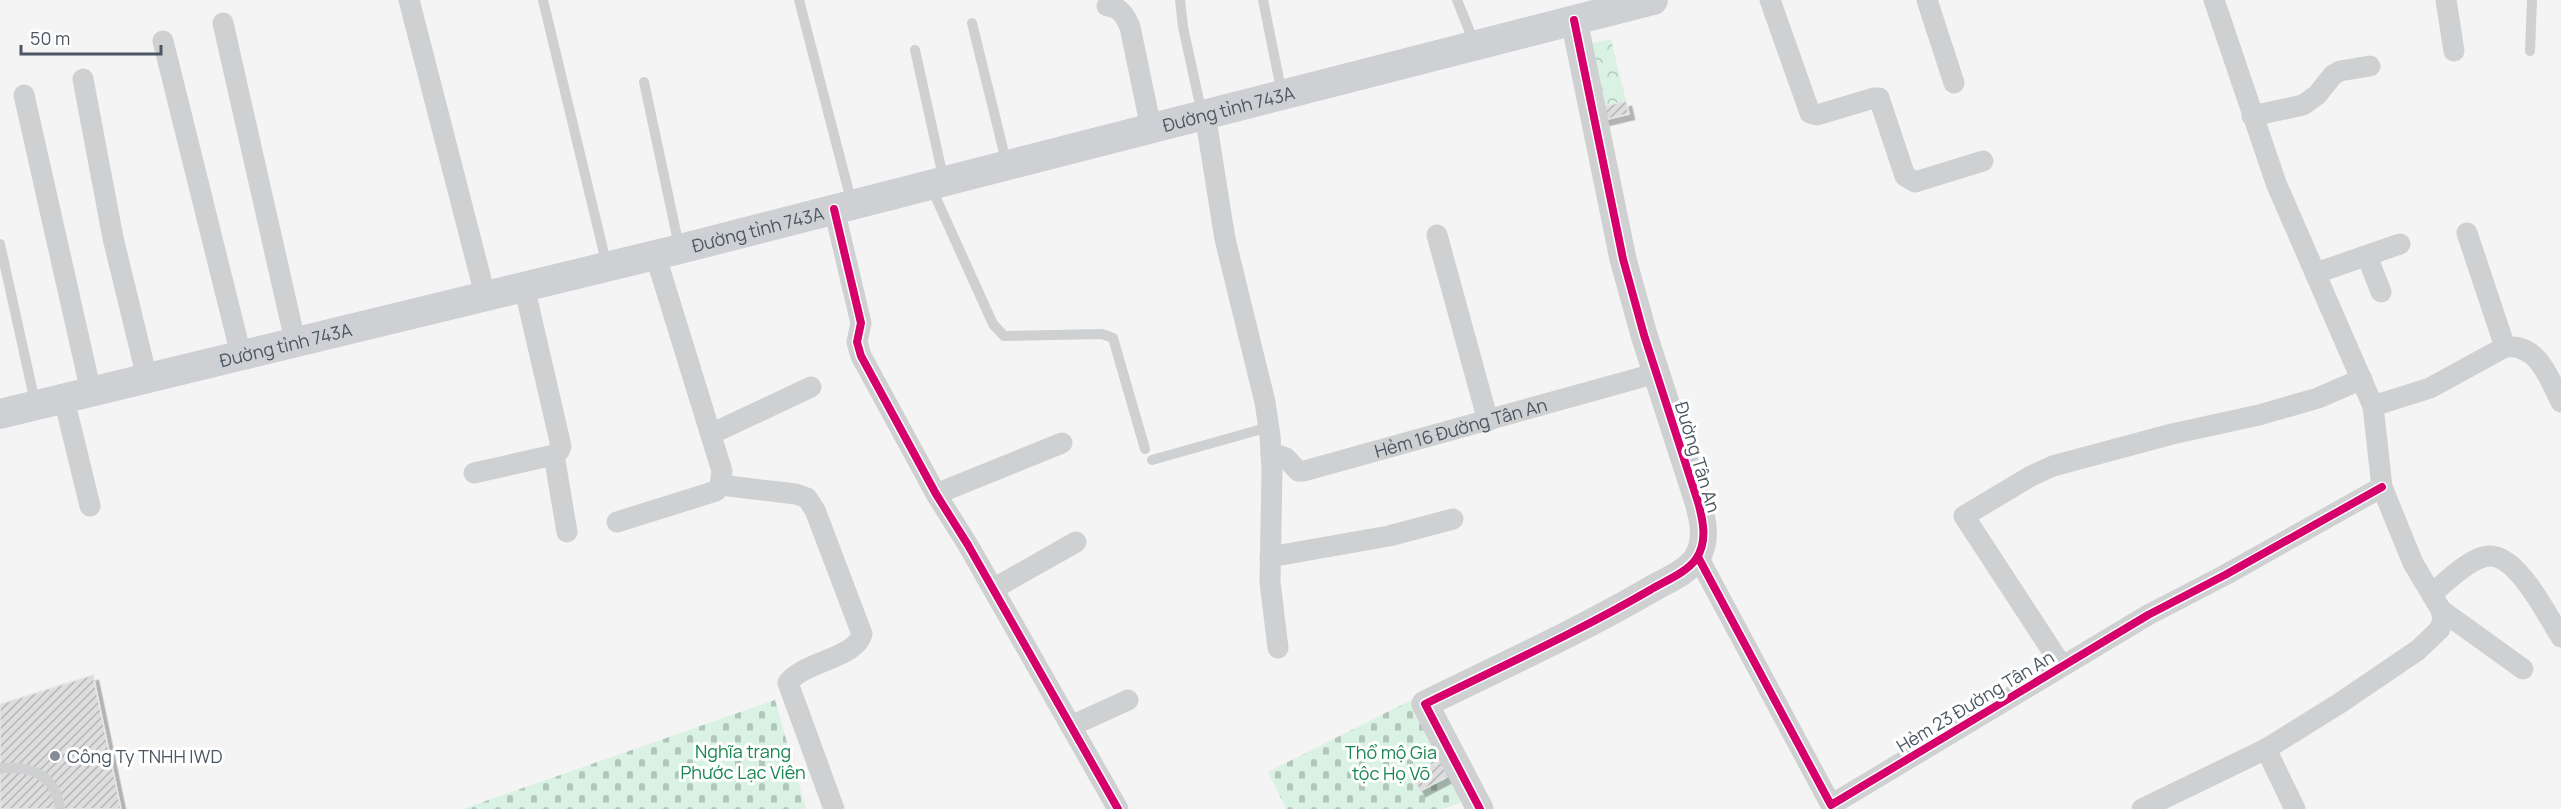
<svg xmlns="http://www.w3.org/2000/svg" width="2561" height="809" font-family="Manrope,sans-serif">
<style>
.cemetery{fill:url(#cemetery-stones)}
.park{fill:url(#park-crowns)}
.building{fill:url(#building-hatch);stroke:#e5e6e7;stroke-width:1.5;filter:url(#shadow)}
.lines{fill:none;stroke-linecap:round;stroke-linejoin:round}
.service{stroke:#ced0d2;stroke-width:10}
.minor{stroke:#ced0d2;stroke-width:21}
.tertiary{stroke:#ced0d2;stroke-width:27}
.secondary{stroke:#ced0d4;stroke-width:30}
.cycleway-casing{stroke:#fff;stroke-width:11}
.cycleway{stroke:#d6006c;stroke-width:8}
.poi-dot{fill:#868d94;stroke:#fff;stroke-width:2}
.labels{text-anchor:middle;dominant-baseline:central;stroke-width:6;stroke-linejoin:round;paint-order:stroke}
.street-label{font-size:18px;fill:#4a5661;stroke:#fff}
.park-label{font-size:18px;fill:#17864f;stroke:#fff}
.poi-label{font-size:18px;fill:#4a5661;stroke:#fff;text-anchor:start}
</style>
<defs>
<pattern id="cemetery-stones" width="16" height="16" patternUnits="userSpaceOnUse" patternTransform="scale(1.5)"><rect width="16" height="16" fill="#d9f2e3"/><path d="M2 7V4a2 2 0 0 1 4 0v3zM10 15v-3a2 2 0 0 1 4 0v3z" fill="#b2c7bb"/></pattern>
<pattern id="park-crowns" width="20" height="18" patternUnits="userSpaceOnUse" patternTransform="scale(1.5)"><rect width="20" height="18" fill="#d9f2e3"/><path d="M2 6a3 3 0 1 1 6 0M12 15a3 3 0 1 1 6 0" fill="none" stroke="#b2c7bb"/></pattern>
<pattern id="building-hatch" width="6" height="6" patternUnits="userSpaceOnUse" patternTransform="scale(1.5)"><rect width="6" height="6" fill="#ddddde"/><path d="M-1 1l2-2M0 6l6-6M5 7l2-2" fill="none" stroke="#b5b6b7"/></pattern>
<filter id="shadow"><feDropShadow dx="5.5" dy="5.5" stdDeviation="0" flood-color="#0004"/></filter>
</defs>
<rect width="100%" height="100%" fill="#f4f4f4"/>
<path class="cemetery" d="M1413 699 1462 802 1443 809H1286L1268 772Z
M775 700 806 809H463Z"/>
<path class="park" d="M1611 39 1629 114 1603 120 1586 45Z"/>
<path class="building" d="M1626 101 1629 114 1603 120 1600 107Z
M93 675 121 809H0V704Z
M1441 760 1449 776 1420 791 1412 775Z"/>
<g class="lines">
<path class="service" d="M543 0 607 266
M799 0 852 204
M1180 0 1183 27 1202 114
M1263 0 1282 94
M1457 0 1474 42
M972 23 1007 165
M915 50 944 181
M2530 51 2532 0
M644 82 679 246
M931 187 993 324 1004 336 1102 334 1113 338 1145 449
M0 244 35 402
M1152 460 1269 427
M0 768C32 766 55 774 60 809"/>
<g class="minor">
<path d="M409 0 485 295"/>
<path d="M1770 0 1810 113 1817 115 1874 98H1879L1905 176 1915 182 1983 161"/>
<path d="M1927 0 1954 83"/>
<path d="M2214 0 2276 183 2373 406 2430 388 2505 347C2538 343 2549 378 2561 402"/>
<path d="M2446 0 2454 51"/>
<path d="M1107 6C1120 7 1125 15 1130 27L1151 128"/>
<path d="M223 23 295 341"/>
<path d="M163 41 241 355"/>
<path d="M83 79 113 238 147 378"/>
<path d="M24 95 91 392"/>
<path d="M1205 114 1225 239 1265 402 1270 436 1272 470 1270 582 1278 648"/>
<path d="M2252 116 2303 105 2317 95 2333 75 2340 71 2370 66"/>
<path d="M834 209 861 323 857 342 861 356 936 494 968 545 1118 809"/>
<path d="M2467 233 2505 347"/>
<path d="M1437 235 1488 421"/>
<path d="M2367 256 2381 292"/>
<path d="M2316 273 2400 244"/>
<path d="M64 399 90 506"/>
<path d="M711 434 811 387"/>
<path id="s1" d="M1271 453 1286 458 1298 471H1304L1657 373"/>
<path d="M554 455 567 532"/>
<path d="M474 473 554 455 559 451 561 446 524 286"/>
<path d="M720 485 796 494 807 498 815 510 862 634C855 659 804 661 788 683L834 809"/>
<path d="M936 494 1062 443"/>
<path d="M617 522 716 491 720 485 722 471 655 254"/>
<path d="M1270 557 1389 536 1453 519"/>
<path d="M1698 557 1831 805 2148 615 2225 575 2382 487"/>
<path d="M993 589 1076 542"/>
<path d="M2432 594C2445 582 2471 557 2489 556 2517 554 2547 615 2561 637"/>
<path d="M2441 610 2523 669"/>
<path d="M2062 666 1964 516 2031 476 2053 466 2172 434 2259 415 2318 398 2362 379"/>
<path d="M1071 726 1128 700"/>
<path d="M2266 749 2295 809"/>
<path d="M2142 809 2266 749 2340 703 2418 650 2440 629 2443 619 2441 610 2413 563 2382 487 2373 406"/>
</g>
<path class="tertiary" d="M1480 809 1425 704C1500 667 1578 632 1650 590 1665 581 1686 573 1696 559 1708 542 1703 520 1698 502L1644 335 1623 259 1574 20"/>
<path class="secondary" id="s2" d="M0 414 680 249 1653 0"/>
<defs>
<path id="cycleway" d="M834 209 861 323 857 342 861 356 936 494 968 545 1118 809
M1698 557 1831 805 2148 615 2225 575 2382 487
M1480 809 1425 704C1500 667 1578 632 1650 590 1665 581 1686 573 1696 559 1708 542 1703 520 1698 502L1644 335 1623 259 1574 20"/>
</defs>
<use href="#cycleway" class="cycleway-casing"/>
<use href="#cycleway" class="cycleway"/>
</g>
<circle class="poi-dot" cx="55" cy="756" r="6"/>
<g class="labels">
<g class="street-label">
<text stroke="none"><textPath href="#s2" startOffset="1266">Đường tỉnh 743A</textPath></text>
<text stroke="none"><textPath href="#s2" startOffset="780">Đường tỉnh 743A</textPath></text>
<text stroke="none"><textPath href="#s2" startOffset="294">Đường tỉnh 743A</textPath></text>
<text stroke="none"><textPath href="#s1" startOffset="202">Hẻm 16 Đường Tân An</textPath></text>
<text transform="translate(1698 457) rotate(73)">Đường Tân An</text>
<text transform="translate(1975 701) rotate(-31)">Hẻm 23 Đường Tân An</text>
</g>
<g class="park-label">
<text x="743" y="751">Nghĩa trang<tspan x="743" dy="21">Phước Lạc Viên</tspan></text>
<text x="1391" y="752">Thổ mộ Gia<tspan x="1391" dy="21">tộc Họ Võ</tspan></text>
</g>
<g class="poi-label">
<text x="67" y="756">Công Ty TNHH IWD</text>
</g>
</g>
<path d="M21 45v9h140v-9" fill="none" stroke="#4a5661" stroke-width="3"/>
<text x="30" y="45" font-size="18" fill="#4a5661" stroke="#ffffff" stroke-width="4.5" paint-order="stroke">50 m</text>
</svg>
